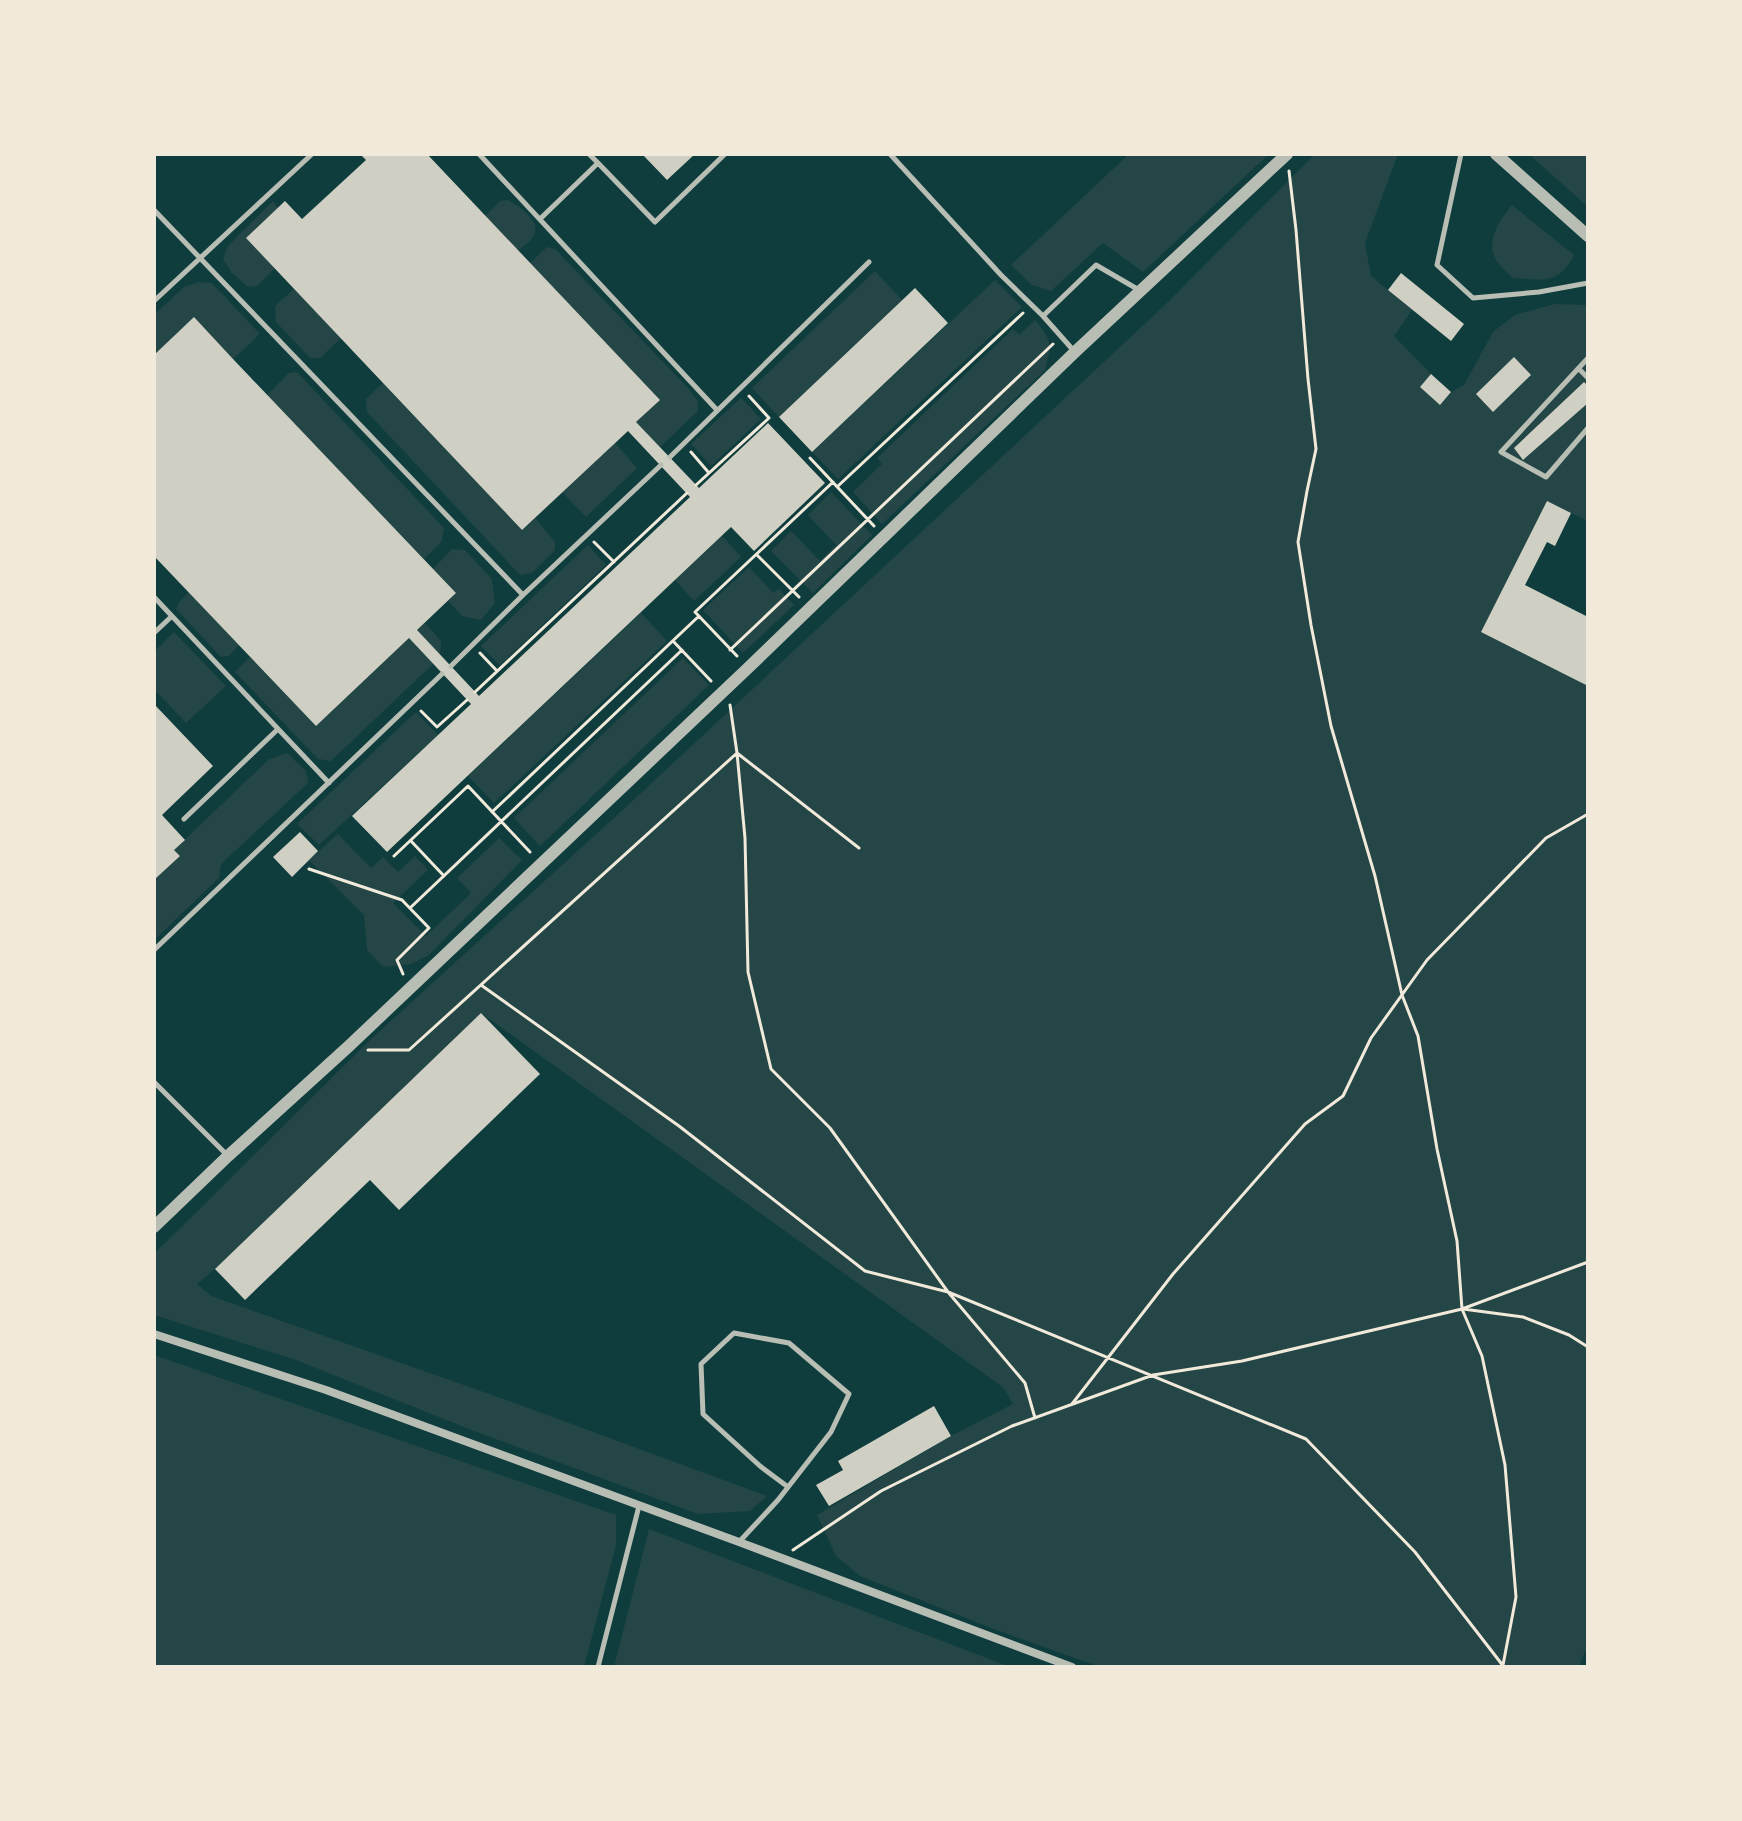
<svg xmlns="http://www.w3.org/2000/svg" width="1742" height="1821" font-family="'Roboto Serif',serif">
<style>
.green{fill:#244646}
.building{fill:#cfcfc3}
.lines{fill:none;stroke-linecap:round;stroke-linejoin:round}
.path{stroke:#f1e9da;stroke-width:3}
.service{stroke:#b8beb3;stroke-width:5}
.minor{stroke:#b8beb3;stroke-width:8}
.tertiary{stroke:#b8beb3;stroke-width:12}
</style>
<rect width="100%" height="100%" fill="#0f3d3e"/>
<path class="green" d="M1129 154H1269L1143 272 1103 243 1051 291 1032 285 1011 265Z
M1315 154H1398L1365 243 1371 276 1412 310 1394 336 1431 374 1451 392 1464 385 1493 332 1515 315 1555 304 1588 305V521L1548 502 1481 632 1588 686V1644L1579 1667H1100L991 1628 860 1576 836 1556 817 1515 951 1436 1013 1404 1004 1388 481 1013 215 1269 197 1284 211 1296 512 1402 767 1496 750 1511 698 1514 469 1429 296 1360 154 1315V1254L371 1039 627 806 1165 305Z
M1529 154H1588V207Z
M508 200C517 205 523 209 530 217 543 233 530 241 518 251L485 216 500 201Z
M273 201 278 208 275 268 257 286 248 287 232 273 223 259 228 246Z
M1512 205 1574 255C1559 285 1542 280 1513 278 1507 272 1499 266 1495 258 1486 239 1500 220 1512 205Z
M547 247 555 249 689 389 698 402V411L660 447 636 422 659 400 530 263Z
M875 271 902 300 779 417 752 388Z
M995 280 1022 307 838 479 812 452Z
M199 282 212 283 259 333 255 339 233 359 194 318 154 355V315L184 287Z
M294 289 341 338 320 358H310L276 322 275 306Z
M1035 320C1052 341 1052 343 1045 370L882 524 853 492 882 464 877 458 1013 329 1019 335Z
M297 372 444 528 442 541 424 559 267 395 289 373Z
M383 383 522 530 535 518 555 542V550L532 573 520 575 367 412 366 399Z
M741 398 761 419 711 466 691 444Z
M615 443 637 468 586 517 562 492Z
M831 492 872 535 813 593 771 551 791 531 820 561 836 545 808 515Z
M722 536 741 557 694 601 675 580Z
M588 545 606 565 500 665 481 646Z
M452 549 465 550 492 579 495 603 481 620 462 616 448 601 456 593 433 569Z
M749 567 773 593 779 589 794 605 743 653 703 610Z
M189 592 239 645 229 656 221 657 176 609 179 602Z
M641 613 667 641 494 803 468 776Z
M425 623 441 641 440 655 417 630Z
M174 632 226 686 186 723 154 689V652Z
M409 638 433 664 331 761 318 759 235 672 250 657 316 726Z
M683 658 709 685 540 846 514 818Z
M416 712 438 735 319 845 297 824Z
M287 753 306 771 308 783 221 864 219 878 154 940V880L180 856 174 850 268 760Z
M338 834 371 868 383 857 398 872 415 856 428 870 393 903 426 936 471 893 457 878 499 838 522 860 429 955 411 964 383 967 367 950 364 915 309 860Z
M154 1355 616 1515V1545L584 1667H154Z
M649 1529 992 1660 1010 1667H614Z"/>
<path class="building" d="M360 154H427L660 400 636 422 699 488 768 423 825 483 754 551 731 527 387 852 352 816 471 704 409 638 316 726 154 556V355L194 317 233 359 456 593 417 630 479 696 690 497 628 431 522 530 246 238 285 201 302 219 366 160Z
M642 154H695L667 180Z
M1401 273 1464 324 1451 341 1388 290Z
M915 288 948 323 812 452 779 417Z
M1514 357 1531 375 1493 412 1476 394Z
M1431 374 1451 392 1440 405 1420 387Z
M1584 382 1588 386V403L1523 460 1514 448Z
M1547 501 1571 513 1555 546 1547 542 1525 585 1588 617V686L1481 632Z
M154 704 213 766 162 815 185 840 174 850 180 856 154 880Z
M300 832 318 851 292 877 273 857Z
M481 1013 540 1074 399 1210 370 1180 245 1300 215 1269Z
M934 1406 951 1436 829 1506 816 1485 843 1470 838 1461Z"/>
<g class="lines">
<path class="path" d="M1289 171 1296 230 1308 379 1316 449 1307 491 1298 542 1311 625 1331 726 1375 876 1402 995 1418 1036 1437 1149 1457 1241 1462 1309 1482 1356 1505 1465 1516 1597 1503 1665
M691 452 709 473
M810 458 874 526
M696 485 769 418 749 396
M838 486 1023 313
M594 542 614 562
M757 555 799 597
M673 641 711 681
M730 650 1053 344
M480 653 497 671
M737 656 695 612 833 482
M475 692 687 493
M730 705 737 753 745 838 748 972 771 1069 830 1128 948 1292 1025 1383 1035 1418
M421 711 437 727 467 700
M492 812 699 616
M411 841 444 876
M394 856 468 786 530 852
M309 869 402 900 429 928 397 960 403 974
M410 908 682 650
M481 985 679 1126 865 1271 948 1292 1306 1439 1415 1552 1504 1667
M368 1050H409L737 753 859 848
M1463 1309 1523 1317 1569 1335 1588 1347
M1072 1404 1173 1274 1305 1124 1343 1096 1371 1038 1427 960 1546 838 1588 814
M793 1550 881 1491 1012 1426 1153 1375 1242 1361 1462 1309 1588 1262"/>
<path class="service" d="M479 154 717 410
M589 154 598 163
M890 154 1001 275 1043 316
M1461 154 1437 265 1473 298 1539 292 1588 283
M154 210 523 595 661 465
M540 219 598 163 655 222 725 154
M154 301 312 154
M1074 351 1043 316 1096 265 1139 290
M1588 358 1501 452 1546 477 1588 428
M1579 369 1588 378
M670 457 869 262
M154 597 329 783
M154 633 172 616
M451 666 523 595
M184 819 278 729
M154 950 442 674
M154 1082 227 1155
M739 1542 778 1500 831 1432 849 1394 789 1343 734 1333 701 1364 703 1414 760 1466 788 1487
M598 1667 639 1506"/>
<path class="minor" d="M154 1334 326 1390 739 1542 1072 1667"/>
<path class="tertiary" d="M1496 154 1588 236
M154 1227 228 1156 349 1046 748 668 1075 352 1287 154"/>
</g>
<rect width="1742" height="1821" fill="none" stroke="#f1e9da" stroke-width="312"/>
</svg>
